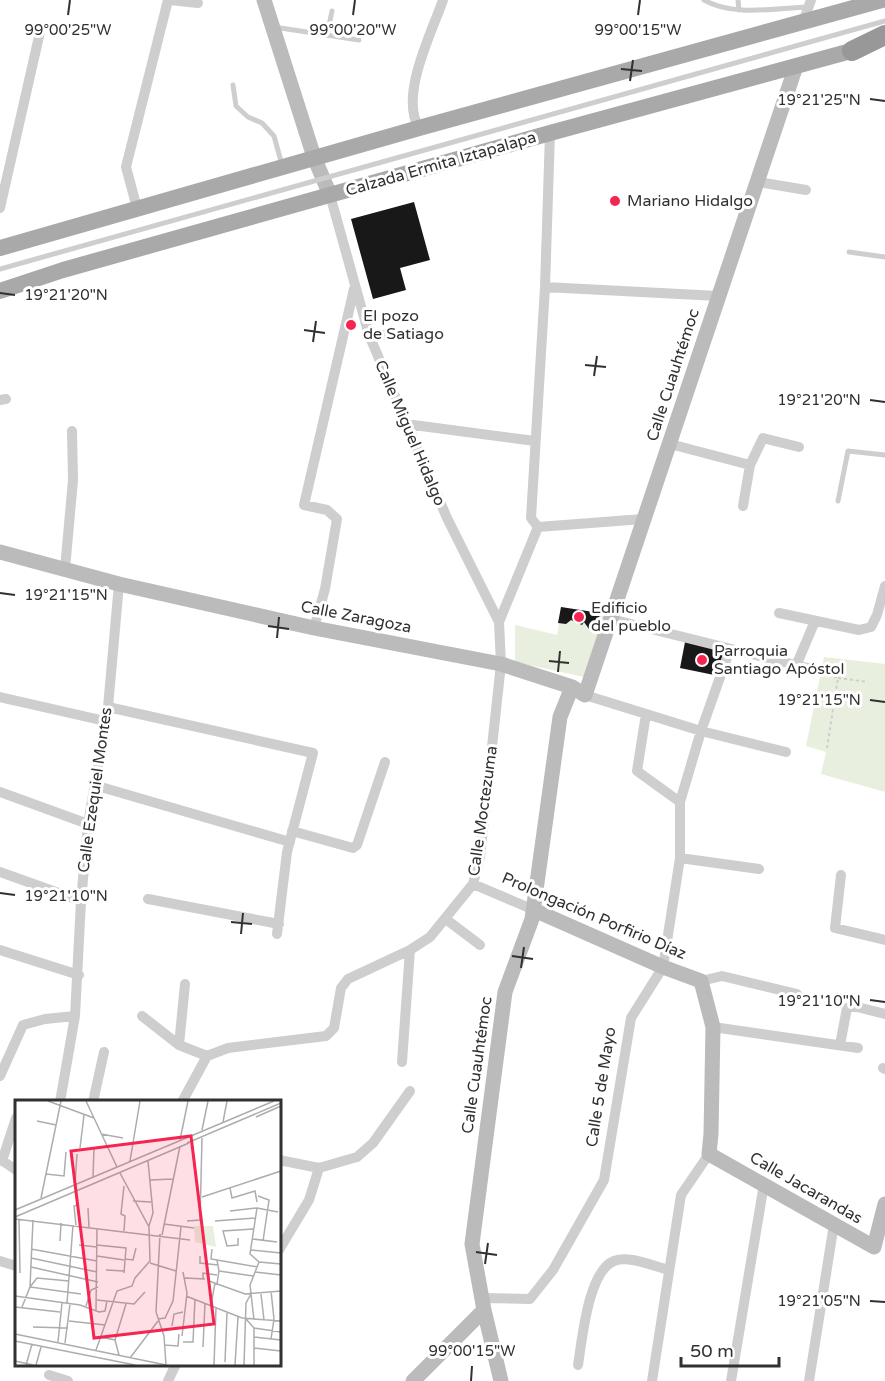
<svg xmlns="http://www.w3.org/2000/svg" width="885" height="1381" font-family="'Varela Round',sans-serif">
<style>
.green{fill:#e9efde}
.building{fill:#181818}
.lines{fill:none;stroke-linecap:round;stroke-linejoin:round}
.path{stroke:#cecece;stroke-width:2;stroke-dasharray:3 3;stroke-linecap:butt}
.lane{stroke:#cecece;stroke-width:5}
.street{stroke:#cecece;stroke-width:10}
.secondary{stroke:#bbb;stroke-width:15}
.primary{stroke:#a9a9a9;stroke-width:16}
.highway{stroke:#989898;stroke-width:20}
.lane-bridge{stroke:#cecece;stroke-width:5}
.ticks{fill:none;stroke:#313131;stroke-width:2}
.poi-dot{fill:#f52551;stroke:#fff;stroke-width:2}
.labels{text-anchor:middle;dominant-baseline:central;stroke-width:6;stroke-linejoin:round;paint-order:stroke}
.street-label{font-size:16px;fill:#313131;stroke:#fff}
.poi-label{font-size:16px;fill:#313131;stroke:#fff;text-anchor:start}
.inset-road{fill:none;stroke:#adadad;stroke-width:1.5}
.view{fill:#f52551;fill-opacity:0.15;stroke:#f52551;stroke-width:3}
.inset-edge{fill:none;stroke:#313131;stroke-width:3}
.ticks-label{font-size:15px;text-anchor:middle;fill:#313131;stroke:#fff;stroke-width:6;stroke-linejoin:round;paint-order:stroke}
</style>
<rect width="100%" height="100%" fill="#fff"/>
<path class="green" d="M562 607 606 617 584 677 515 662V625L557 635Z
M824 657 885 664V792L821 774 826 752 806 746Z"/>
<path class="building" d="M414 202 430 260 400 268 406 290 373 299 351 219Z
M561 607 600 613 597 630 589 629 584 622 582 625 571 620 566 624 558 623Z
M685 642 724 651 719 676 680 668Z"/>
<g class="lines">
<path class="path" d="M838 678 868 682
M827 748 838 678 831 675"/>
<path class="lane" d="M704 0C734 17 775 8 808 7
M738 0 739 10
M274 27 359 40
M327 35 332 11
M233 85 236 106 248 117 262 123 274 136 282 165
M849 252 885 257
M838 501 848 451 885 455"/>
<path class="street" d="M170 0 198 3
M803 22 811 0
M419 128C399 96 432 32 443 0
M758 182 806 190
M0 208 40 32
M137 208 126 167 168 0
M545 287 718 296
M369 335H414
M0 400 6 399
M406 424 535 441
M670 444 750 465
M743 506 750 465 763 438 799 447
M538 527 643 519
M65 569 73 480 72 431
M779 613 859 630 871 627 877 615 885 586
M611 619 820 671
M499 622 538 527 531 518 545 287 550 133
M314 628 325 589 337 519 327 510 304 505 354 289
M796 666 815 621
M585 695 701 731 786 752
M0 697 105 721
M108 707 313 753 287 852 277 934
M646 714 637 771 680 802
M94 785 290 842
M0 792 88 824
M292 831 353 848 357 845 385 762
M680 858 759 869
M0 872 81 901
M841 875 835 928 885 940
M473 884 534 910
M148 899 279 924
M447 920 480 945
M0 950 79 975
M701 981 722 976 797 994
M185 984 179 1045 207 1056
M142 1016 179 1045
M713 1027 858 1048
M840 1045 847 1008 853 1006 885 1014
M402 1062 410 950
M883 1068 885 1069
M0 1076 23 1025 45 1019 75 1016
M60 1102 75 1016 81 901 88 824 108 707 119 584
M93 1102 104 1052
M182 1102 207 1056 228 1048 326 1036 334 1028 341 988 348 979 410 950 430 937 473 884 480 857 501 664 499 622 447 518 369 335 330 195
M0 1159 16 1170
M279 1160 319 1168 357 1157 373 1143 410 1091
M2 1161 16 1118
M279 1250 309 1200 319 1168
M0 1261 16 1266
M482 1298 530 1299 553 1270 604 1180 631 1018 663 967 680 858V802L701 731 730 649
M578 1365C582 1341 588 1271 614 1261 629 1255 653 1266 669 1270
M49 1375 68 1381
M168 1381 176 1364
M652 1381 681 1195 709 1154
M731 1381 764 1184
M809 1381 834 1224"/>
<path class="secondary" d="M264 0 314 157 330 195
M0 552 119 584 314 628 501 664 572 687 585 695 796 66
M534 910 663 967 701 981 713 1027 711 1134 709 1154 874 1247 885 1204
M413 1381 484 1310
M501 1381 484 1310 472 1244 505 992 532 919 560 717 572 687"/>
<path class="primary" d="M0 248 419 128 882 0
M0 291 63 270 550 133 862 48"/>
<path class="highway" d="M852 51 885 35"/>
<path class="lane-bridge" d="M0 269 885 21"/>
</g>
<path class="ticks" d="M68 15 70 0M353 15 355 0M638 15 640 0M621 69 642 71M630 81 633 60M870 99 885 101M0 293 15 295M304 330 325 333M313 342 316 321M585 365 606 367M594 376 597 356M870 400 885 402M0 593 15 595M268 626 289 629M277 638 279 617M549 661 569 663M558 672 560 651M870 700 885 702M0 893 15 895M231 922 252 924M241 934 243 913M512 956 533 959M521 968 524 947M870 1000 885 1002M476 1252 497 1255M485 1264 488 1243M870 1301 885 1302M471 1381 472 1366"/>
<g class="poi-dot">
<circle cx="615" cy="201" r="6"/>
<circle cx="351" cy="325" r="6"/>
<circle cx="579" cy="617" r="6"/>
<circle cx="702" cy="660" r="6"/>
</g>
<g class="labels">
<g class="street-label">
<text transform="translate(441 164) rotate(-16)">Calzada Ermita Iztapalapa</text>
<text transform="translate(673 375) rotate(-72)">Calle Cuauhtémoc</text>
<text transform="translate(410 433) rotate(67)">Calle Miguel Hidalgo</text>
<text transform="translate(356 617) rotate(11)">Calle Zaragoza</text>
<text transform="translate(95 790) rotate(-82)">Calle Ezequiel Montes</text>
<text transform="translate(483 811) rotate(-82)">Calle Moctezuma</text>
<text transform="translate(594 916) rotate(23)">Prolongación Porfirio Díaz</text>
<text transform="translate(477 1065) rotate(-82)">Calle Cuauhtémoc</text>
<text transform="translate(601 1087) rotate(-81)">Calle 5 de Mayo</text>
<text transform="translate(806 1188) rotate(30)">Calle Jacarandas</text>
</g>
<g class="poi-label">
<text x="627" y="201">Mariano Hidalgo</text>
<text x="363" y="316">El pozo<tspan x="363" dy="18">de Satiago</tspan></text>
<text x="591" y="608">Edificio<tspan x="591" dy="18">del pueblo</tspan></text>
<text x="714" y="651">Parroquia<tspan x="714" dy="18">Santiago Apóstol</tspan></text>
</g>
</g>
<g transform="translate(15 1100)">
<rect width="266" height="266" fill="#fff"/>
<path d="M179 126H198L201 147 180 142Z" fill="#e9efde"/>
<path class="inset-road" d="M33 1 79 18M71 1 102 67M241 17 266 6M22 21 41 25M208 22 212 1M187 30 193 1M86 34 108 38M165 40 173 1M172 43 266 3M65 48 69 15M115 61 125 1M133 61 138 113 134 126M31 74 49 76 51 52M78 77 79 48H83M135 80 158 79M60 84 62 54M109 86 106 114 110 116 109 131M215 88 217 98 240 91 242 102M243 96 254 100 248 141M187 97 266 71M26 98 46 1M118 101 136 102M73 108 74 127M0 110 259 1M215 111 242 108 263 112M0 117 174 43M0 119 175 140M4 119 5 173M172 121 185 120 187 38M200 121 240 118M149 124 179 128M61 125 59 106 63 105M145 134 141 212 149 236 151 265M147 135 165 46M223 138V145L212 146 208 131 238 129M238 139 262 142M45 141 46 123M64 145 82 147M82 145 111 148 109 173M16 149 82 161M197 149 196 159 202 160 204 171 202 184M236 150 266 153M82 156 109 160M185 156V163L203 165M16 158 82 172M110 159 118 160 121 148M202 160 243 167M244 162 266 164M135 163 161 171M16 167 83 182M91 170 109 171M204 171 238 176M240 172 266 175M170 178 190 179M188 179V173L202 175M54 181 22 178 15 187 66 194M194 181 230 194 266 191M256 191 259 219 256 239M246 194 249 220M0 196 65 205 84 212 90 211 92 201M171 196 227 218 266 221M82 200 119 204 130 192M52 203 58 125M196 205 200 183M71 206 76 190 83 187M0 207 45 212M7 207 15 187 18 120M81 210 82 128M143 219 150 218 158 201 166 127M231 219 239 228V265M239 220 235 185 244 162 235 154 242 108M54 221 90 225M157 226 159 214 168 212M18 227 53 228M239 228 266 232M0 234 151 265M167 236 172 193 168 172M85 237 100 240 104 255M239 237 266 240M100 240 111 204M0 241 120 265M43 242 47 203M168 242H178L180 199M50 243 55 204M149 245 163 246 164 234M188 247 190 203M239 248 266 251M81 250 102 191 117 186 120 178 135 161 134 127 105 73M115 258 143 221M0 261 18 265M210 262 212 213M11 265 17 244M21 265 26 247M199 265 201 208M220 265 223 217M229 265 231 203 236 194"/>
<path class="view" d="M176 36 199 224 79 238 56 51Z"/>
<rect width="266" height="266" class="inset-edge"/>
</g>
<g class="ticks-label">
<text x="68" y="35">99°00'25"W</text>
<text x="353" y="35">99°00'20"W</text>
<text x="638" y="35">99°00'15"W</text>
<text x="819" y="105">19°21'25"N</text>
<text x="66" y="300">19°21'20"N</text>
<text x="819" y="405">19°21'20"N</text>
<text x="66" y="600">19°21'15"N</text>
<text x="819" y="705">19°21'15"N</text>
<text x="66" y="901">19°21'10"N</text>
<text x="819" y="1006">19°21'10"N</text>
<text x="819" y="1306">19°21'05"N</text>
<text x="472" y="1356">99°00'15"W</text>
</g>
<path d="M681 1357v9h98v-9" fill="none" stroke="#313131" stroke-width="3"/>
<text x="690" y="1357" font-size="18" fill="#313131" stroke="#ffffff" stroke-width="4.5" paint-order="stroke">50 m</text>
</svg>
